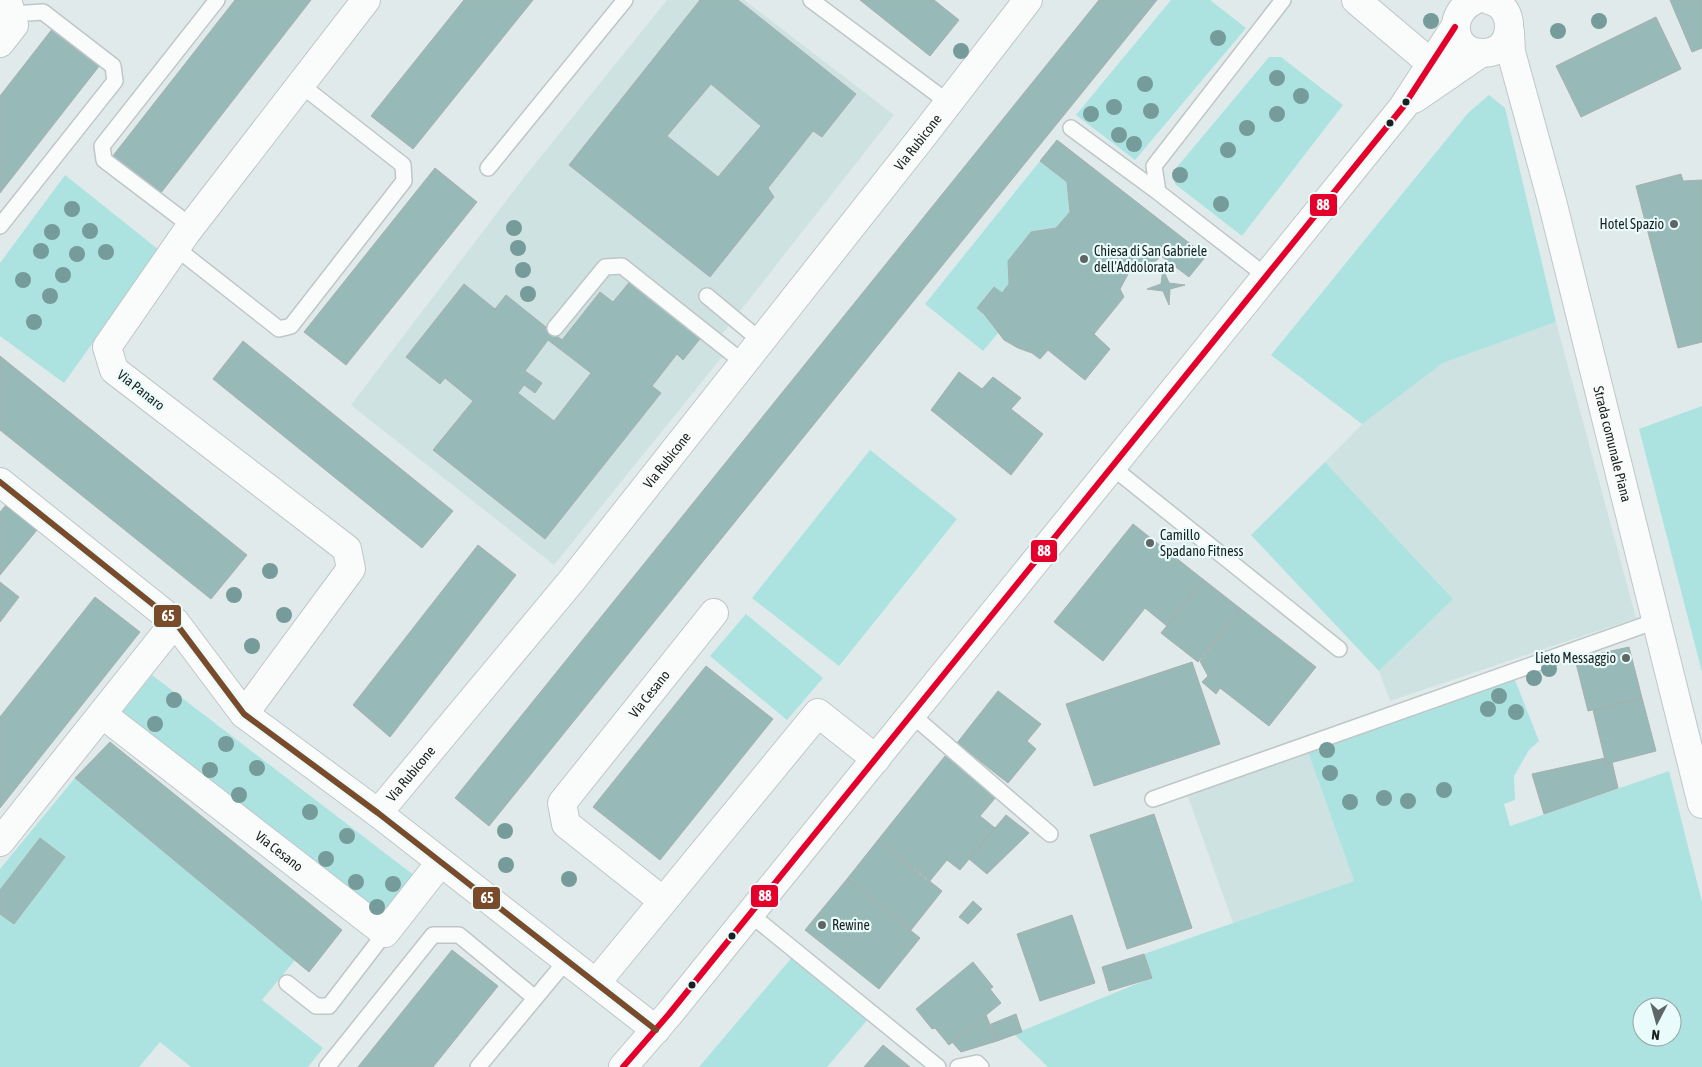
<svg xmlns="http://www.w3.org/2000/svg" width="1702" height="1067" font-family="'Asap Condensed',sans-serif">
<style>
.built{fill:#cee2e1}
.green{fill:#ace3e1;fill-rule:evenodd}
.building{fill:#97bab9;stroke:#a7afae;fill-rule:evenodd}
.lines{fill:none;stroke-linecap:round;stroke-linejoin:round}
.service-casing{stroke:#bfc6c6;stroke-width:18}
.minor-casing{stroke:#bfc6c6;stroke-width:30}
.tertiary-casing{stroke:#bfc6c6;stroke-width:30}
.service{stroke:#fafcfc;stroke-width:15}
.minor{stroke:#fafcfc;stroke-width:28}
.tertiary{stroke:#fafcfc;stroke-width:28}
.bus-1-casing{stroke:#e9fbfa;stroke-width:10}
.bus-2-casing{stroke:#e9fbfa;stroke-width:10}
.bus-1{stroke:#e4002b;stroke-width:6}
.bus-2{stroke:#7a4b2a;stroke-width:6}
.tree{fill:#759b9a}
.bus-dot{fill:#19201f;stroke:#e9fbfa;stroke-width:2}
.poi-dot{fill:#5f6766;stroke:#e9fbfa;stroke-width:2}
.labels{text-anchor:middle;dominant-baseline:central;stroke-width:4.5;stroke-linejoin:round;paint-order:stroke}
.street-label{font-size:14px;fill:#19201f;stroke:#e9fbfa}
.poi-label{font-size:14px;fill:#19201f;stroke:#e9fbfa;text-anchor:start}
.line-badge{stroke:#e9fbfa;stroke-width:2}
.badge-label{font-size:14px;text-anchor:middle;font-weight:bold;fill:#fff}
</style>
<rect width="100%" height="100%" fill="#e0eaea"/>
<path class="built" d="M667 0H744L894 115 719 338 730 347 554 565 351 405 522 180Z
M1556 322 1636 618 1390 701 1379 671 1453 599 1325 462 1369 417 1443 363Z
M1307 749 1354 881 1233 923 1186 791Z"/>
<path class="green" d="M1171 0H1210L1246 28 1135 160 1076 115Z
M1269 57H1281L1343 105 1242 236 1175 184 1172 173Z
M1489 95 1505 108 1556 322 1443 363 1362 424 1271 355 1468 113Z
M1040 161 1067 182 1070 212 1056 228 1031 232 1008 261 1009 284 1002 293 994 287 977 308 984 314 998 333 983 351 925 304Z
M65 175 159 250 64 383 0 336V263Z
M1702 406V672L1639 429Z
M870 450 957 519 839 666 752 598Z
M1325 462 1453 599 1379 671 1251 535Z
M746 614 823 678 787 720 710 656Z
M152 675 415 876 381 920 120 715Z
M1513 675 1539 741 1529 750 1514 776 1515 800 1504 804 1510 826 1669 771 1702 902V1067H1048L1014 1034 1151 978 1144 954 1354 881 1307 749ZM1642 1007H1672V1037H1642Z
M75 778 295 960 262 1000 323 1048 308 1067H191L160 1042 139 1067H0V869Z
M794 955 869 1018 827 1067H699Z"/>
<path class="building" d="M235 0H311L160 194 112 157Z
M464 0H533L413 149 371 116Z
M700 0H738L856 94 822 137 813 131 768 188 774 197 710 277 569 165ZM711 84 761 126 718 177 667 136Z
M860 0H934L959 20 930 56Z
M1099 0H1157L489 826 455 798Z
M1670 0H1702V48L1692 52Z
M1656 17 1681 69 1581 117 1556 66Z
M53 28 100 65 0 193V96Z
M1057 140 1206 256 1189 277 1161 256 1156 261 1134 263 1120 289 1124 297 1094 334 1110 349 1085 380 1048 350 1040 359 1032 353 1018 348 1004 340 984 314 977 308 994 287 1002 293 1009 284 1008 261 1031 232 1056 228 1070 212 1067 182 1040 161Z
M435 168 477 202 346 365 304 332Z
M1681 174 1683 181 1702 180V342L1678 348 1636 186Z
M1163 269 1169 283 1185 285 1170 289 1169 305 1163 291 1147 289 1161 284Z
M632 279 703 335 683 360 677 354 652 386 661 393 545 539 433 450 473 401 445 378 440 384 406 357 464 284 495 309 506 295 562 340 600 292 613 302ZM548 340 591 373 554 421 518 393 524 385 535 393 542 383 525 371Z
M243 341 453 511 422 548 213 379Z
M0 356 247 555 211 599 0 430Z
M959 372 982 389 993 377 1021 398 1011 409 1043 434 1011 475 931 410Z
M6 505 37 530 0 575V512Z
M1133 524 1204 580 1167 626 1145 608 1103 661 1054 622Z
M478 545 516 575 390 737 353 705Z
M1204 580 1241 609 1198 662 1161 633Z
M0 582 19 597 0 622Z
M95 597 140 632 0 808V717Z
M1241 609 1316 667 1269 726 1220 688 1216 694 1202 682 1208 676 1200 661Z
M1629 647 1642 698 1588 711 1575 659Z
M1192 662 1220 744 1094 786 1066 704Z
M706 666 773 719 660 860 593 807Z
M998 691 1041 724 1027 741 1036 749 1008 783 957 743Z
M1642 698 1656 751 1606 764 1593 710Z
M110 742 342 930 309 972 75 778Z
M945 756 996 797 980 816 995 828 960 870 947 860 929 882 878 840Z
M1605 758 1606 764 1612 762 1618 788 1544 814 1532 774Z
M1154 814 1192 928 1127 949 1090 835Z
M1006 815 1029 833 987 874 969 859Z
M40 838 65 857 14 924 0 914V890Z
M878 840 942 891 911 930 847 879Z
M847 879 920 938 879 989 805 930Z
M973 901 982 909 968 924 959 917Z
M1072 915 1095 983 1040 1001 1017 934Z
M452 950 498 986 433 1067H358Z
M1144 954 1152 978 1109 991 1102 967Z
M973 962 993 987 990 989 1001 1003 949 1045 935 1028 932 1029 916 1009Z
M1016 1014 1022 1032 997 1041 991 1024Z
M986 1015 997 1041 961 1052 952 1042Z
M883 1045 910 1067H864Z"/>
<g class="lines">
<defs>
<path id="service" d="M811 0 949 103
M1071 128 1158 192
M488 168 625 0
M0 226 115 81 113 66 43 12 12 14
M191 226 104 160 102 146 217 0
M176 248 279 329 291 326 404 181 403 165 301 85
M1266 276 1158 192 1154 166 1283 0
M707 296 761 341
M555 328 605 267 622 266 744 363
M1112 467 1339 649
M912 715 1050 834
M1153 799 1656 621
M750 914 938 1067
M287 983 316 1006H329L385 933
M327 1067 433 935H459L535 998
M478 1067 566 961
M958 1067 977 1063 981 1067"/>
<g id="minor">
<path d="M1356 0 1440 71 1449 75"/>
<path d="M0 43 14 25 8 3 3 0"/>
<path d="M0 482 175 622 244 714 378 813 656 1030"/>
<path id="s1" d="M102 714 385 933 440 863"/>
<path d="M244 714 351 569 347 549 114 370 107 347 186 233 366 0"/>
<path id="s2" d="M378 813 573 579 922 137 1028 0"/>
<path d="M0 842 175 622"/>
<path id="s3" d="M663 901 566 824 562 803 714 613"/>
<path d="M596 983 818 713 876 759"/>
</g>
<g id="tertiary">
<path d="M1475 0C1446 13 1451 53 1483 53 1514 54 1519 7 1489 0"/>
<path id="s4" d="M1510 32 1511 52 1552 201 1702 804"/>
<path d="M1414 99 1481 53"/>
<path d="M623 1067 669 1014 1403 107 1455 27"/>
</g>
</defs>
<use href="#service" class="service-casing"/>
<use href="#minor" class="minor-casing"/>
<use href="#tertiary" class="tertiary-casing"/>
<use href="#service" class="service"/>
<use href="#minor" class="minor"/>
<use href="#tertiary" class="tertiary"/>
<defs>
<path id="bus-1" d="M623 1067 669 1014 1403 107 1455 27"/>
<path id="bus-2" d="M0 482 175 622 244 714 378 813 656 1030"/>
</defs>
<use href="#bus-1" class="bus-1-casing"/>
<use href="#bus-2" class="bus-2-casing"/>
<use href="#bus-1" class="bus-1"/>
<use href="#bus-2" class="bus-2"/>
</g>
<g class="tree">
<circle cx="1431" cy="21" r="8"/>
<circle cx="1599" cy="21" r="8"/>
<circle cx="1558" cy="31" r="8"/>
<circle cx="1218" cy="38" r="8"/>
<circle cx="961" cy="51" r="8"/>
<circle cx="1277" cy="78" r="8"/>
<circle cx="1145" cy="84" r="8"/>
<circle cx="1301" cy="96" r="8"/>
<circle cx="1114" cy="107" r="8"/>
<circle cx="1151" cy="111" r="8"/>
<circle cx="1091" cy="114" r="8"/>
<circle cx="1277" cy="114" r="8"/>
<circle cx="1247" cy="128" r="8"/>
<circle cx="1119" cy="135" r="8"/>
<circle cx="1134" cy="144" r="8"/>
<circle cx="1228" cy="150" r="8"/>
<circle cx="1180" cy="175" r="8"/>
<circle cx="1221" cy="204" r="8"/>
<circle cx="72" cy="209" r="8"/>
<circle cx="514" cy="228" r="8"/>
<circle cx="90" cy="231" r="8"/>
<circle cx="52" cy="232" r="8"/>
<circle cx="518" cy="248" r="8"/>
<circle cx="41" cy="251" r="8"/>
<circle cx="106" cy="252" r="8"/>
<circle cx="77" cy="254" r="8"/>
<circle cx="523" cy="270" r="8"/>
<circle cx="63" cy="275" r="8"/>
<circle cx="23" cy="280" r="8"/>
<circle cx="528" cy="294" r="8"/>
<circle cx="50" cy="296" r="8"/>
<circle cx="34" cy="322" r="8"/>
<circle cx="270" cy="571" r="8"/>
<circle cx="234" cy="595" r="8"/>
<circle cx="284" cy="615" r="8"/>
<circle cx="252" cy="646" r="8"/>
<circle cx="1549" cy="669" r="8"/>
<circle cx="1534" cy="678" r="8"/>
<circle cx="1499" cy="696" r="8"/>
<circle cx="174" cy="700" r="8"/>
<circle cx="1488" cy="709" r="8"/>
<circle cx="1516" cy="712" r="8"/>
<circle cx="155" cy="724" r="8"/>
<circle cx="226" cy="744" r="8"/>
<circle cx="1327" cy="750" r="8"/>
<circle cx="257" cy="768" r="8"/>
<circle cx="210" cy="770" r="8"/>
<circle cx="1330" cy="773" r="8"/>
<circle cx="1444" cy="790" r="8"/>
<circle cx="239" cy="795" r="8"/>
<circle cx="1384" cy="798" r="8"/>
<circle cx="1408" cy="801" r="8"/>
<circle cx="1350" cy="802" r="8"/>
<circle cx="310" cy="812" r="8"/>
<circle cx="505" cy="831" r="8"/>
<circle cx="347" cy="836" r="8"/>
<circle cx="326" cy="859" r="8"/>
<circle cx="506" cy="865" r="8"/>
<circle cx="569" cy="879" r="8"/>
<circle cx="356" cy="882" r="8"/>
<circle cx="393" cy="884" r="8"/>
<circle cx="377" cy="907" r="8"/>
</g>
<g class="bus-dot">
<circle cx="1406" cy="102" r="4.5"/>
<circle cx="1390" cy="123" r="4.5"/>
<circle cx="732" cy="936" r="4.5"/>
<circle cx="692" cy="985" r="4.5"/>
</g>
<g class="poi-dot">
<circle cx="1674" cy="224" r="5"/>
<circle cx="1084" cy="259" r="5"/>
<circle cx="1150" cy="543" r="5"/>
<circle cx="1626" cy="658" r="5"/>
<circle cx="822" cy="925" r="5"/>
</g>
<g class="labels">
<g class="street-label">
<text stroke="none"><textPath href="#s2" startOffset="861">Via Rubicone</textPath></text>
<text transform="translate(141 390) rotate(38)">Via Panaro</text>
<text stroke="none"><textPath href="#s4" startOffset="425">Strada comunale Piana</textPath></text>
<text stroke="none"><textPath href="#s2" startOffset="456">Via Rubicone</textPath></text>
<text stroke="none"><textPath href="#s3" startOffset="285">Via Cesano</textPath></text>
<text stroke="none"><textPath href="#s2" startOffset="51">Via Rubicone</textPath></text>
<text stroke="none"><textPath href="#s1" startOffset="224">Via Cesano</textPath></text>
</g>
<g class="poi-label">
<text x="1664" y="224" text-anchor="end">Hotel Spazio</text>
<text x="1094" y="251">Chiesa di San Gabriele<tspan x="1094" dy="16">dell'Addolorata</tspan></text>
<text x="1160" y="535">Camillo<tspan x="1160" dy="16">Spadano Fitness</tspan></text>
<text x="1616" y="658" text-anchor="end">Lieto Messaggio</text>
<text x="832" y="925">Rewine</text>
</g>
</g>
<g class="line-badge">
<rect x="1309" y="193" width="29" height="24" rx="5" fill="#e4002b"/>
<rect x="1030" y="539" width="28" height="24" rx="5" fill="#e4002b"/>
<rect x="153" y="604" width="29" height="24" rx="5" fill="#7a4b2a"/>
<rect x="750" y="884" width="29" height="24" rx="5" fill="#e4002b"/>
<rect x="472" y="886" width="29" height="24" rx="5" fill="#7a4b2a"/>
</g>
<g class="badge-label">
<text x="1323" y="210">88</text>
<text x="1044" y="556">88</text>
<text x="168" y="621">65</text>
<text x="765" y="901">88</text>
<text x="487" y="903">65</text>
</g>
<g transform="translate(1657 1022) rotate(186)"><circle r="24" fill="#e9fbfa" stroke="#96a3a2"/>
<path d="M0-4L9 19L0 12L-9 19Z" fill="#5f6766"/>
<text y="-8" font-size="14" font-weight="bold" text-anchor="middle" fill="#19201f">N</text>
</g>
</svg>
